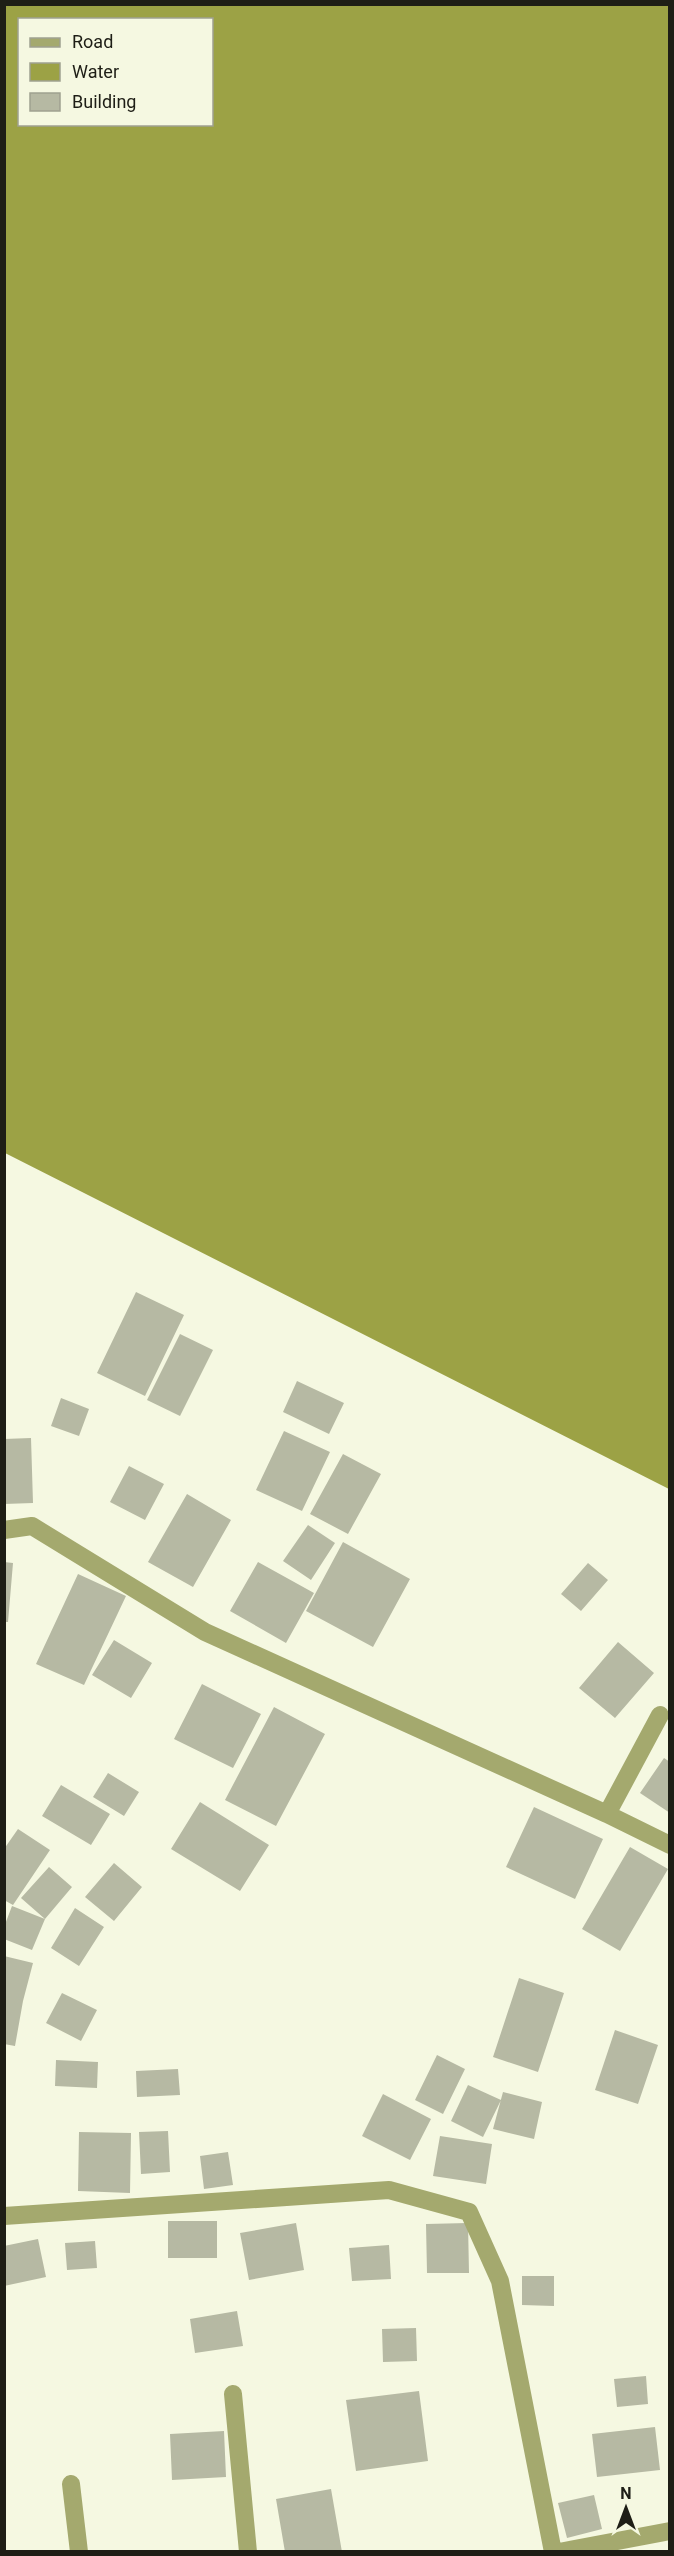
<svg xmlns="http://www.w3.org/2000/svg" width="674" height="2556" font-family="Roboto,sans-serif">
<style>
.water{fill:#9ca245;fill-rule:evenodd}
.building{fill:#b6b9a3}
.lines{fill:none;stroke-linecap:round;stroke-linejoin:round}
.minor{stroke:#a4a96e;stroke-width:18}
</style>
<rect width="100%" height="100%" fill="#f5f8e1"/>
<path class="water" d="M4 5H669V1489L5 1153ZM20 20H212V124H20Z"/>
<path class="building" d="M136 1292 184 1315 145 1396 97 1373Z
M180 1334 213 1350 180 1416 147 1400Z
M297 1381 344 1403 329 1434 283 1412Z
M61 1398 89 1409 79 1436 51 1426Z
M284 1431 330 1452 302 1511 256 1490Z
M31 1438 33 1503 4 1504V1439Z
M343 1454 381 1474 348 1534 310 1514Z
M129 1466 164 1484 145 1520 110 1502Z
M187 1494 231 1520 193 1587 148 1562Z
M308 1525 335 1543 311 1580 283 1561Z
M343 1542 410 1579 373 1647 306 1611Z
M4 1562 13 1563 8 1622H4Z
M258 1562 314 1593 286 1643 230 1611Z
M588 1563 608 1580 581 1611 561 1594Z
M78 1574 126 1596 84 1685 36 1664Z
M114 1640 152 1663 131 1698 92 1675Z
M618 1642 654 1673 615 1718 579 1688Z
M202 1684 261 1714 233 1768 174 1739Z
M274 1707 325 1734 276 1826 225 1800Z
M664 1758 670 1762V1813L640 1793Z
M108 1773 139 1792 124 1816 93 1797Z
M61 1785 110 1814 91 1845 42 1816Z
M200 1802 269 1845 240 1891 171 1849Z
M534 1807 603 1839 575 1899 506 1867Z
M18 1829 50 1850 13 1905 4 1900V1849Z
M630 1847 668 1869 620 1951 582 1929Z
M114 1863 142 1887 114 1921 85 1897Z
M49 1867 72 1887 45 1919 32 1950 4 1939V1927L12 1906 45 1919 21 1898Z
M75 1908 104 1927 79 1966 51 1948Z
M4 1956 33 1963 23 2001 15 2046 4 2044Z
M519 1978 564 1993 538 2072 493 2057Z
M62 1993 97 2010 81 2041 46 2023Z
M615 2030 658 2045 638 2104 595 2090Z
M437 2055 465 2069 443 2114 415 2100Z
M56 2060 98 2062 97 2088 55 2086Z
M178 2069 180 2095 137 2097 136 2071Z
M468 2085 501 2100 483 2137 451 2121Z
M503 2092 542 2102 534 2139 493 2129Z
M383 2094 431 2119 410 2160 362 2136Z
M168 2131 170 2172 141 2174 139 2132Z
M79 2132 131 2133 130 2193 78 2191Z
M440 2136 492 2144 486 2184 433 2176Z
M228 2152 233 2185 204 2189 200 2156Z
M168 2221H217V2258H168Z
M296 2223 304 2270 249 2280 240 2233Z
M468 2223 469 2273H427L426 2224Z
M38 2239 46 2277 4 2286V2246Z
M95 2241 97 2268 67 2270 65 2243Z
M389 2245 391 2279 352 2281 349 2248Z
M522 2276H554V2306L522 2305Z
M237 2311 243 2346 195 2353 190 2319Z
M416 2328 417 2361 383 2362 382 2329Z
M646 2376 648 2404 617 2407 614 2379Z
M419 2391 428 2461 356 2471 346 2400Z
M655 2427 660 2470 597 2477 592 2434Z
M224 2431 226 2477 172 2480 170 2434Z
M331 2489 342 2552H285L276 2499Z
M594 2495 602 2529 567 2538 558 2503Z"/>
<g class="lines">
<path class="minor" d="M4 1530 32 1526 205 1632 607 1814 670 1845
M607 1814 660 1715
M4 2216 389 2190 469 2212 500 2281 553 2552
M233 2394 248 2552
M71 2484 79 2552
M559 2552 670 2531"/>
</g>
<rect width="674" height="2556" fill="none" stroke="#1e1e16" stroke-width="12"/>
<rect x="18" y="18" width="195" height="108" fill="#f5f8e1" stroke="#9fa190" stroke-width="1.5"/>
<rect x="30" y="38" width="30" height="9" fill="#a4a96e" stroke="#9fa190" stroke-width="1.5"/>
<text x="72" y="48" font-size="18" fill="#1e1e16">Road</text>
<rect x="30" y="63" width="30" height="18" fill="#9ca245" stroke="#9fa190" stroke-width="1.5"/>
<text x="72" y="78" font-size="18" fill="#1e1e16">Water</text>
<rect x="30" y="93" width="30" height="18" fill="#b6b9a3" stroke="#9fa190" stroke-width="1.5"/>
<text x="72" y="108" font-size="18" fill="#1e1e16">Building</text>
<g transform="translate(626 2508)" stroke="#f5f8e1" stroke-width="4.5" paint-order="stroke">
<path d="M0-4.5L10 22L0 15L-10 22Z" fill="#1e1e16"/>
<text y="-9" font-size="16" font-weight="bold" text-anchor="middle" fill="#1e1e16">N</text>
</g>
</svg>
